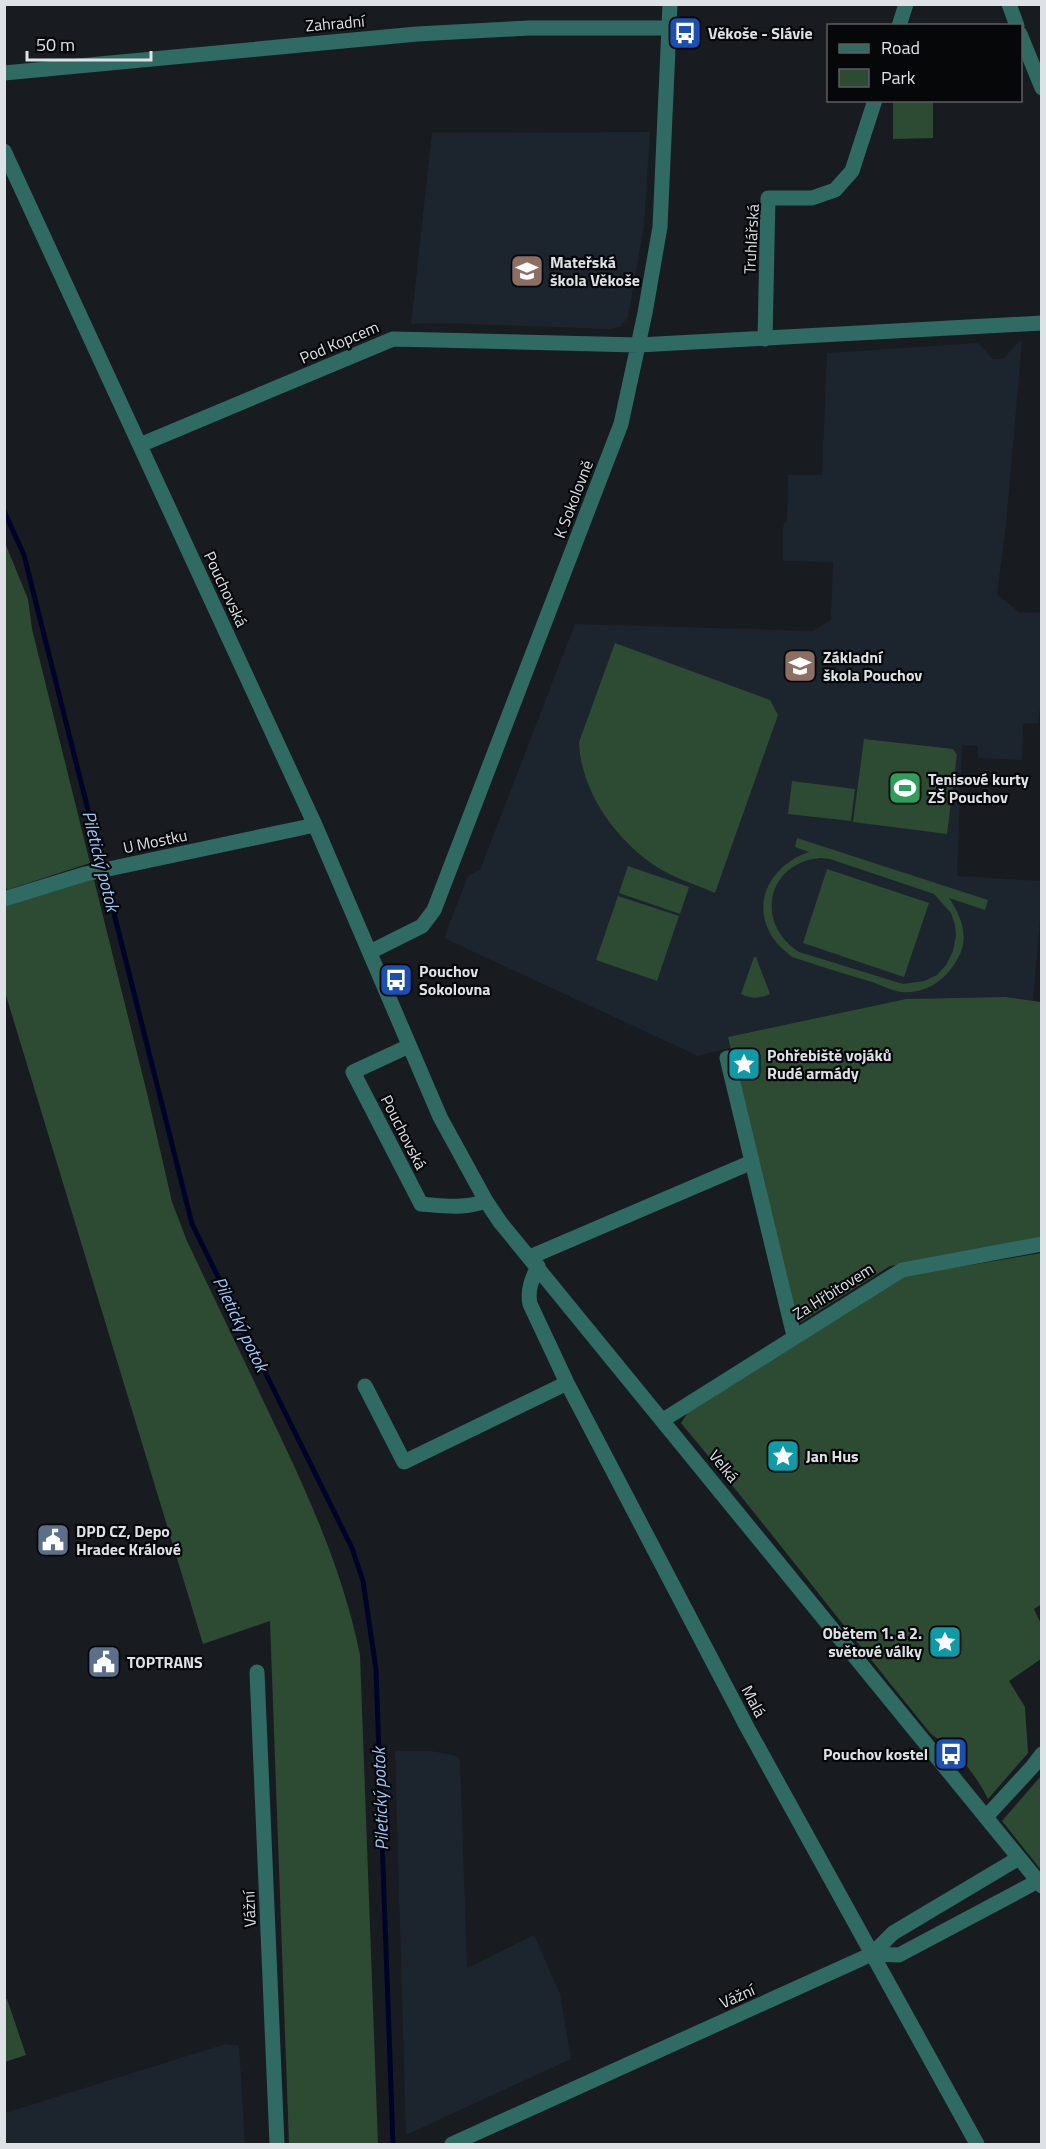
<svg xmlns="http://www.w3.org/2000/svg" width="1046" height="2149" font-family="'Titillium Web',sans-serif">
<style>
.built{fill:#1c242e}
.green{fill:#2d4a33;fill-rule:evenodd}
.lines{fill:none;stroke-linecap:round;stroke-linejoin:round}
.stream{stroke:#000328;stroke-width:5}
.minor{stroke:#2f6b63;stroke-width:15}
.labels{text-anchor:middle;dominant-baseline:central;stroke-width:4.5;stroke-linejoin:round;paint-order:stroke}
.street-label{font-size:16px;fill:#dee1e5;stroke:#050708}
.poi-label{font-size:16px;font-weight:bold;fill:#dee1e5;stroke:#050708;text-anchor:start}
.water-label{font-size:18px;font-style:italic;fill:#9dc6fd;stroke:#050708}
</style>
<rect width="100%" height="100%" fill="#181c21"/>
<path class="built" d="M650 132 644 226 628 317 620 327 610 329 439 323 411 324 432 133Z
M1019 341H1022L1006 525 997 594 1019 612 1041 613V700L1038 723 1023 724 1022 760 978 758V746L962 745 957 876 1041 881V910L1033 1001 1006 997 906 999 728 1037 730 1048 698 1056 444 938 468 876 480 870 575 624 813 631 831 620 833 562 783 561V530L784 523 787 522 788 475H822L827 353 978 343 993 359H1003Z
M395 1751H431L453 1755 460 1759 467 1968 534 1935 560 1994 571 2059 406 2135Z
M225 2044 239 2046 245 2144H5V2113Z"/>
<path class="green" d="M893 101H933V138L893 139Z
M5 543 28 599 32 629 90 863 7 890 4 882Z
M615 643 770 700 778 715 715 893C697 885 677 879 660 869 617 842 581 793 579 742Z
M864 739 953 749 957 755 947 834 853 822Z
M792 781 855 789 851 821 788 814Z
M797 838 988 900 985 910 949 898C961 916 970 937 958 958 947 979 927 994 902 992 892 991 881 985 872 982 845 974 819 966 792 957 784 950 775 943 770 933 751 898 775 863 809 852L795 847ZM821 858 830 859 934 894 951 913 955 925 956 936 953 951 946 965 937 975 924 981 903 984 799 952C754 923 767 862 821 858Z
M628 866 689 887 680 914 619 893Z
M827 869 929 903 904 977 803 943Z
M93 876 147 1093 172 1202 187 1241C218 1307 250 1372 281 1438 314 1508 345 1579 360 1655L378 2144H289L270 1621 203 1644 5 992 4 905Z
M618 896 679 916 657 981 596 960Z
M754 957H756L770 994C759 999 752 999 741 994Z
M1006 997 1041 1002V1239L890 1266 801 1322 793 1319 728 1037 906 999Z
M1041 1253 1042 1604 1034 1609 1041 1624V1659L1009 1681 1025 1707 1028 1753 988 1799C974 1771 956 1751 931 1734 847 1631 766 1525 681 1423L688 1412 905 1276Z
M1041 1776V1870L1002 1821Z
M7 1999 26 2055 5 2062 4 2000Z"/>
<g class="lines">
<path class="stream" d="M4 511 24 555 192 1224 352 1548 363 1581 376 1669 393 2144"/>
<path class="minor" d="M1009 4 1017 26
M899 26 906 4
M1020 34 1042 88
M4 73 417 34 529 28H670
M4 151 315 825 440 1117 486 1201 500 1222 1042 1886
M765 339 768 198H812L835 190 852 171 875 100
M140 445 393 339 638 345 1042 323
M4 899 85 874 315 825
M370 952 422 926 434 910 621 424 645 313 660 227 670 4
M409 1046 353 1072 421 1204C444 1206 464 1209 486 1201
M727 1058 794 1336
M530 1257 752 1162
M538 1266C532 1279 527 1290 530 1304L567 1383 748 1729 977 2144
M365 1386 404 1462 567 1383
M663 1420 902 1270 1042 1244
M257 1672 277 2144
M986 1817 1033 1766 1042 1754
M872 1954 899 1955 1038 1881
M452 2144 872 1954 893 1933 1019 1858"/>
</g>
<defs>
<symbol id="bus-square" viewBox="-11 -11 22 22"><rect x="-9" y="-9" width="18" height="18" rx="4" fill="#1a4fb4" stroke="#050708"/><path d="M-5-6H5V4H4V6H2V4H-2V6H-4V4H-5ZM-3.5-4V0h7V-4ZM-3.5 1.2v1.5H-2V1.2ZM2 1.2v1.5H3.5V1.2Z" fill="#fff"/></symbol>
<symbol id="school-square" viewBox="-11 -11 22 22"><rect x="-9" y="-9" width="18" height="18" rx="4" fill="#8d6e63" stroke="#050708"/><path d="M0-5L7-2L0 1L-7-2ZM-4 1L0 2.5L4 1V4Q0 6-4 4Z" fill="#fff"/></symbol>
<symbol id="stadium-square" viewBox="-11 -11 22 22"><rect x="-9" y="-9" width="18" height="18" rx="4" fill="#2e9e5b" stroke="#050708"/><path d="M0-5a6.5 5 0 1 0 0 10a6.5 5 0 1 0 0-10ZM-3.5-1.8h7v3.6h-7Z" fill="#fff"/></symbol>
<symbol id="sight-square" viewBox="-11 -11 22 22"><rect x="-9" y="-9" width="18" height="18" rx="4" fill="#0f9aa8" stroke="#050708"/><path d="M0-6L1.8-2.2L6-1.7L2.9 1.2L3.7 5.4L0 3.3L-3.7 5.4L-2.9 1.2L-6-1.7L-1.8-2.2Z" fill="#fff"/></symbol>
<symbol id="civic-square" viewBox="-11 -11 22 22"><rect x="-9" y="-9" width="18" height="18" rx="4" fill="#5c6f8a" stroke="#050708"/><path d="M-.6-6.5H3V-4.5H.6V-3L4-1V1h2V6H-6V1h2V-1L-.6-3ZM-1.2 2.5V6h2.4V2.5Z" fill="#fff"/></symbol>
</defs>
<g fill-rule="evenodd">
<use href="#bus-square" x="666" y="14" width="38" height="38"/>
<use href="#school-square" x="508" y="252" width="38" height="38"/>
<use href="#school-square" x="781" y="647" width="38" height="38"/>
<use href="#stadium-square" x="886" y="769" width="38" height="38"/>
<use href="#bus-square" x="377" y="961" width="38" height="38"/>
<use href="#sight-square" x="725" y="1045" width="38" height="38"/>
<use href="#sight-square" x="764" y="1437" width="38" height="38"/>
<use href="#civic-square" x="34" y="1521" width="38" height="38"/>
<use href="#sight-square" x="926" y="1623" width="38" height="38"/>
<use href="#civic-square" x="85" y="1643" width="38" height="38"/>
<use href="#bus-square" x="932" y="1735" width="38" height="38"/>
</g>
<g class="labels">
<g class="street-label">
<text transform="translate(335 23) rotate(-5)">Zahradní</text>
<text transform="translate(751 239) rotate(-87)">Truhlářská</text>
<text transform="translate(339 342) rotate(-23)">Pod Kopcem</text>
<text transform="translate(573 499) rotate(-69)">K Sokolovně</text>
<text transform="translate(226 589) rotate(65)">Pouchovská</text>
<text transform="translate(155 841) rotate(-12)">U Mostku</text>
<text transform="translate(404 1132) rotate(63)">Pouchovská</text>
<text transform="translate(833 1291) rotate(-32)">Za Hřbitovem</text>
<text transform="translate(724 1466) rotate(51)">Velká</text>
<text transform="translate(754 1701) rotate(62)">Malá</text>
<text transform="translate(249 1909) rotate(-92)">Vážní</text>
<text transform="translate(737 1996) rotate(-24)">Vážní</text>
</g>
<g class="poi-label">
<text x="708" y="33">Věkoše - Slávie</text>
<text x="550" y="262">Mateřská<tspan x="550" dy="18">škola Věkoše</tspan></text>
<text x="823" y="657">Základní<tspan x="823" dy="18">škola Pouchov</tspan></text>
<text x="928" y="779">Tenisové kurty<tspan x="928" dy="18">ZŠ Pouchov</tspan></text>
<text x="419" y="971">Pouchov<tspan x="419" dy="18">Sokolovna</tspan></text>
<text x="767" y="1055">Pohřebiště vojáků<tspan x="767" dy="18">Rudé armády</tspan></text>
<text x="806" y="1456">Jan Hus</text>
<text x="76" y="1531">DPD CZ, Depo<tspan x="76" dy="18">Hradec Králové</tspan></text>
<text x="922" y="1633" text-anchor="end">Obětem 1. a 2.<tspan x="922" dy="18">světové války</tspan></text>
<text x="127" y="1662">TOPTRANS</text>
<text x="928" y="1754" text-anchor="end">Pouchov kostel</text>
</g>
<g class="water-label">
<text transform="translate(101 861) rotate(76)">Piletický potok</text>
<text transform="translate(241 1324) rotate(64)">Piletický potok</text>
<text transform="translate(380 1799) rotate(-92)">Piletický potok</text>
</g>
</g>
<rect width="1046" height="2149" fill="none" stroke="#dee1e5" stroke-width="12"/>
<rect x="827" y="24" width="195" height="78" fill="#050708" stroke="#5c5e60" stroke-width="1.5"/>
<rect x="839" y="44" width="30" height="9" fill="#2f6b63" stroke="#5c5e60" stroke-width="1.5"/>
<text x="881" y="54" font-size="18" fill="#dee1e5">Road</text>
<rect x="839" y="69" width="30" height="18" fill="#2d4a33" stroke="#5c5e60" stroke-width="1.5"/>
<text x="881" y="84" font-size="18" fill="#dee1e5">Park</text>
<path d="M27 51v9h124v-9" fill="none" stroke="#dee1e5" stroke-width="3"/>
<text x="36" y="51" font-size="18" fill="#dee1e5" stroke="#050708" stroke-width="4.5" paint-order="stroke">50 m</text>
</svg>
